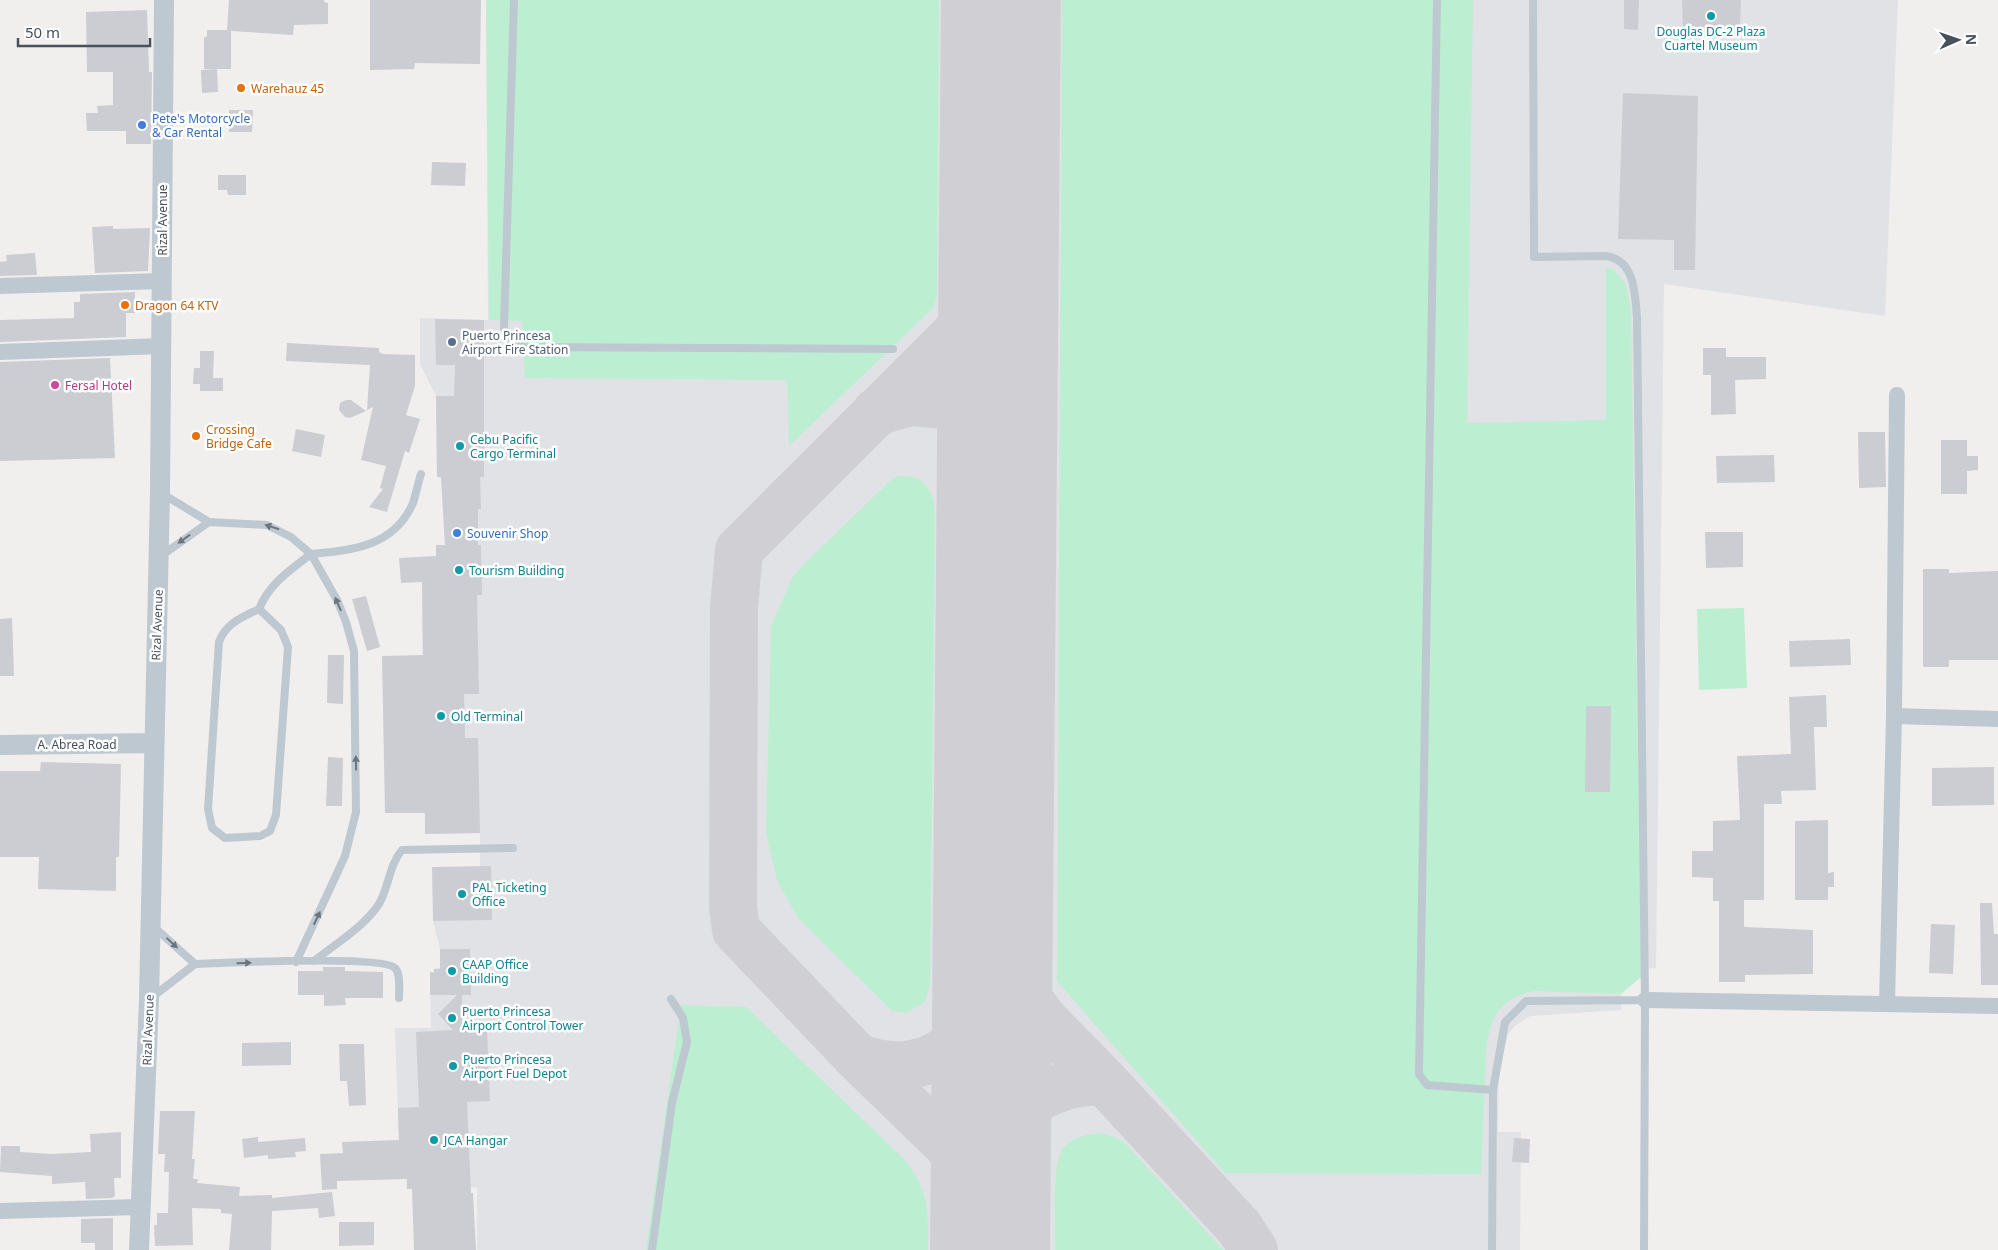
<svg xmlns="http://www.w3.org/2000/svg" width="1998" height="1250" font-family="'Noto Sans',sans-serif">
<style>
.airport{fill:#e0e2e6}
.green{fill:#bcefd1}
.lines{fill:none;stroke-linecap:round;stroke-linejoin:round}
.taxiway{stroke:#d0d0d4;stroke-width:48}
.runway{stroke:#d0d0d4;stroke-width:120}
.building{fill:#cbcdd3}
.service{stroke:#bec8d0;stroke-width:8}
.minor{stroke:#bec8d0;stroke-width:16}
.tertiary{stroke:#bec8d0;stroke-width:20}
.oneway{fill:#6a757f}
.culture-dot{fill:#0f9aa8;stroke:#fff;stroke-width:2}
.food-dot{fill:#e8710a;stroke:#fff;stroke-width:2}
.shop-dot{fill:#3f7fe0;stroke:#fff;stroke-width:2}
.service-dot{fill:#5c6f8a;stroke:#fff;stroke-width:2}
.hotel-dot{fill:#d1479c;stroke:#fff;stroke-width:2}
.labels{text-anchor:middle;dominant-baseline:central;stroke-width:5;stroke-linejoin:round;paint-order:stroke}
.culture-label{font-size:12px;fill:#0d838f;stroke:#fff;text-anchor:start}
.food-label{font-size:12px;fill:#c56008;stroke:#fff;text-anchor:start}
.shop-label{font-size:12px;fill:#366cbe;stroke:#fff;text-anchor:start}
.street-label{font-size:12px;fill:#46515c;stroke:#fff}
.service-label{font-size:12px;fill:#4e5e75;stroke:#fff;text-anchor:start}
.hotel-label{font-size:12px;fill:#b23c85;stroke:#fff;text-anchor:start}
</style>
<rect width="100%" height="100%" fill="#f1eeee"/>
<path class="airport" d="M486 0H1898L1885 316 1664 284 1656 968 1642 969 1641 977 1621 993V1010L1530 1016 1516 1025 1508 1034 1499 1071 1498 1132H1521L1520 1250H477V1187L407 1189 406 1173H400L395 1028H431L430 972H434V969L440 968V949L433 921 480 866V833L425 834 422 601 437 600 436 545H445L441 478 437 477 436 396 420 364V318L488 320Z"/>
<path class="green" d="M486 0H939L937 297 933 308 789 446 787 380 525 378 522 321 489 320Z
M1062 0H1473L1467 423 1606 420V268L1614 269 1626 285 1631 311 1641 977 1621 994 1534 991C1499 998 1490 1018 1486 1050L1481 1174 1225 1173 1057 981Z
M898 476C925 475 932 488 935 512L930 984 925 1002 906 1013 892 1011 798 918 777 880 766 834 771 627 792 578 807 561 890 481Z
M1744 608 1747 688 1699 690 1697 609Z
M681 1005 746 1007 906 1161C930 1195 928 1209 928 1250H646Z
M1099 1133 1112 1136 1124 1142 1223 1250H1055C1055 1230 1052 1164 1062 1150 1070 1138 1086 1134 1099 1133Z"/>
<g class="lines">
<path class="taxiway" d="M876 412 910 402 944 405 998 430
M993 954 1046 1022 1104 1081 1239 1227 1254 1250
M857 1057C888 1070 926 1069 952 1045 969 1029 980 1003 993 983
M991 1187 857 1057 736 930 733 907 734 608 739 550 973 316 999 283
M991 1187C993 1171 993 1152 1000 1137 1019 1098 1064 1081 1104 1081"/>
<path class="runway" d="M990 1250 1001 0"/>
</g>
<path class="building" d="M229 0H324V2L328 3V24L294 25 293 35 231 31V69H204V37H207V30H227Z
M370 0H481L480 64 415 63 414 69 370 70Z
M1624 0H1639L1638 30 1624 29Z
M1682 0H1741L1740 29H1683Z
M147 10 149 72H152L151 144H126V131H87L86 113H98L97 106 113 105V72H87L86 12Z
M217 69 218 92 202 93 201 70Z
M1623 93 1698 96 1695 270H1674V240L1618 239Z
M229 110H253L252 132H229Z
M432 162 466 163 465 186 431 185Z
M218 175H246V195H228L227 190H218Z
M113 226V229L150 228 148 271 95 273 92 227Z
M35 253 37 275 0 276V262L7 261 6 255Z
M135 292V313H126V337L0 342V320L74 318V302H80V294Z
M435 319 484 320V477H480L481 509H478V545H481L482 595H477L479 694H464L465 738H478L480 833 425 834V813H385L382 656 423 655 422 582 401 583 399 558 436 556V545H445L441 477H437L436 396H454L455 365H436Z
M287 343 379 348V352L383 354 415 355V386L406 415 420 419 409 453 405 451 387 512 369 507 383 489 380 488 386 466 361 460 373 407 367 410 370 365 286 361Z
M1703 348H1726V357H1766V379L1735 380 1736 414 1711 415V375H1703Z
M200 351H214L213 378H223V391H200V384H193L194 368H200Z
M110 358 115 458 0 461V362Z
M346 400H351L366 411 350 418 345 417 339 410 340 403Z
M296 429 325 435 321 457 292 451Z
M1858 432H1885L1886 487 1859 488Z
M1941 440H1967V456H1978V470L1967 471V494H1941Z
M1774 455 1775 482 1717 483 1716 456Z
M1705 532H1743V567L1706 568Z
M1923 569H1949V573L1998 571V660H1949V667H1923Z
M366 596 380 647 367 651 352 599Z
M12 618 14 676H0V619Z
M1850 639 1851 665 1790 667 1789 641Z
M328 655H344L343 704 327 703Z
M1826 695 1827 727H1814L1816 790 1781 791 1782 804H1764V900H1744V927L1813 930V974L1745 975V982H1719V901H1713V878L1692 877V851H1713V821L1740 820 1737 756 1791 754 1789 697Z
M1586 706H1611L1610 792H1585Z
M328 757 343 758 342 806H326Z
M41 762 121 764 119 857H116V891L38 889 39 857H0V771H40Z
M1994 767V805L1932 806V768Z
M1828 820V873L1834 872V887H1828V900H1795V821Z
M491 866 492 920 433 921 432 867Z
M1980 903H1992L1994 934H1998V985H1981Z
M1931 924 1955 925 1953 974 1929 973Z
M440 949H470L471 995H462V1030L487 1029 490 1101 467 1102 471 1193H473L476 1250H414L412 1189H407V1179L337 1181V1189L322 1190 320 1154 343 1153 342 1142 399 1140 398 1108 419 1107 416 1032 453 1030 438 1014 457 995H430V972L434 973V969H440Z
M323 967H345V971L383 972V998H345L346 1005 324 1006V995H298V971H323Z
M291 1042V1065L242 1066V1043Z
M339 1044H364L366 1105 349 1106 347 1081H340Z
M160 1111H195L192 1159H195L193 1179H198L197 1183 240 1187 239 1196 272 1195V1198L332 1192 335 1216 319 1218 318 1208 272 1211 271 1250H229L232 1214 221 1213V1209L192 1208 193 1245 155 1246 154 1225H157V1213H168L169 1172H164L165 1154H158Z
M121 1132V1178H114L115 1196 112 1198 86 1199 85 1182 52 1184V1176L0 1172 1 1146H20V1152L52 1154 91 1152 90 1134Z
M258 1137V1142L305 1138 306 1151 295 1152 296 1157 268 1159V1155L244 1158 242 1139Z
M1514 1138 1530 1139 1529 1163 1512 1162Z
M113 1218V1250H95V1243H81V1219Z
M339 1222H374V1245L339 1246Z"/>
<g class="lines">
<path class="service" d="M514 0 504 328 510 342 524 347 893 349
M1437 0 1419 1074 1427 1085 1493 1090
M1533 0 1534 257 1605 256C1635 259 1635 293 1637 317L1645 1000 1644 1250
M161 493 209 522 267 525 291 537 311 554 337 600 346 622 354 651 356 812 345 856 296 962
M311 554C352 550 394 547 413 503 416 494 418 483 421 474
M161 556 209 522
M259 609 281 630 288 647 276 815 270 831 260 836 225 838 212 828 208 809 219 642C226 623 241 618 259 609 269 584 290 570 311 554
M154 927 195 964
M314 961C335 944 364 927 379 904 389 887 389 865 402 850L513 848
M195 964C223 963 382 955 395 968 401 974 399 990 399 998
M151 998 195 964
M652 1250 672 1103 687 1042 683 1018 671 999
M1492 1250 1493 1090 1505 1022 1526 1001 1645 1000"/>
<path class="minor" d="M0 286 162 281
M0 352 162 346
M1894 716 1998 719
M1645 1000 1998 1006
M1887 1003 1894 716 1897 395
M0 1211 139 1207"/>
<path class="tertiary" d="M0 745 153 743
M139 1250 149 999 160 492 164 0"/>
</g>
<defs><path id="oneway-solid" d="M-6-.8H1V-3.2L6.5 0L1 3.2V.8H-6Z" transform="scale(1.25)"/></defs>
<g class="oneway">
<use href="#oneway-solid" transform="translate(272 527) rotate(-162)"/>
<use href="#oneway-solid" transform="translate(184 539) rotate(144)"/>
<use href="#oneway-solid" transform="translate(338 604) rotate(-114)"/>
<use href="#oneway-solid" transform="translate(356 763) rotate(-91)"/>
<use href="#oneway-solid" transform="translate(317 918) rotate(-65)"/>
<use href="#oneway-solid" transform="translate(172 943) rotate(43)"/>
<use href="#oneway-solid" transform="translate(244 963) rotate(-1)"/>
</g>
<g class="culture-dot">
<circle cx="1711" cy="16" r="5"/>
<circle cx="460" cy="446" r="5"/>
<circle cx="459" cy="570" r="5"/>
<circle cx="441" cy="716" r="5"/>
<circle cx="462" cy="894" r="5"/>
<circle cx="452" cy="971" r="5"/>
<circle cx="452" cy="1018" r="5"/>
<circle cx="453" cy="1066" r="5"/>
<circle cx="434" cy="1140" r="5"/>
</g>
<g class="food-dot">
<circle cx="241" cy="88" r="5"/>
<circle cx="125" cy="305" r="5"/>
<circle cx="196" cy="436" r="5"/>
</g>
<g class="shop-dot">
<circle cx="142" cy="125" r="5"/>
<circle cx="457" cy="533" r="5"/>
</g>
<circle class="service-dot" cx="452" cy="342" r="5"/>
<circle class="hotel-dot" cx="55" cy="385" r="5"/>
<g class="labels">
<g class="culture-label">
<text x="1711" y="31" text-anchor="middle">Douglas DC-2 Plaza<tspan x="1711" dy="14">Cuartel Museum</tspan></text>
<text x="470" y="439">Cebu Pacific<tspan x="470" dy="14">Cargo Terminal</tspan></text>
<text x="469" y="570">Tourism Building</text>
<text x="451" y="716">Old Terminal</text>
<text x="472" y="887">PAL Ticketing<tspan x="472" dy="14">Office</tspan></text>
<text x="462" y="964">CAAP Office<tspan x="462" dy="14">Building</tspan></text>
<text x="462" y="1011">Puerto Princesa<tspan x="462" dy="14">Airport Control Tower</tspan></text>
<text x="463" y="1059">Puerto Princesa<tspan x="463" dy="14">Airport Fuel Depot</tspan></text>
<text x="444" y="1140">JCA Hangar</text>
</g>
<g class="food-label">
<text x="251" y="88">Warehauz 45</text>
<text x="135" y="305">Dragon 64 KTV</text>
<text x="206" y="429">Crossing<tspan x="206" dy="14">Bridge Cafe</tspan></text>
</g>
<g class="shop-label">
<text x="152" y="118">Pete's Motorcycle<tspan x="152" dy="14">&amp; Car Rental</tspan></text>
<text x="467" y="533">Souvenir Shop</text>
</g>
<g class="street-label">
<text transform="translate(162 220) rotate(-90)">Rizal Avenue</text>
<text transform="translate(157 625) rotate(-88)">Rizal Avenue</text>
<text x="77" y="744">A. Abrea Road</text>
<text transform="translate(148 1030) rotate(-88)">Rizal Avenue</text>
</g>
<g class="service-label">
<text x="462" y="335">Puerto Princesa<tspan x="462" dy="14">Airport Fire Station</tspan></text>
</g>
<g class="hotel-label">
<text x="65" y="385">Fersal Hotel</text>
</g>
</g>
<g transform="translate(1958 40) rotate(88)" stroke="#ffffff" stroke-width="4" paint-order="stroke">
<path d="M0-4L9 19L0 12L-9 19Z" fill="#46515c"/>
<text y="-8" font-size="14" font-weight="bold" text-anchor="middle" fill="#46515c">N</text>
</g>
<path d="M18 38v8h132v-8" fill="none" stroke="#46515c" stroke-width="2.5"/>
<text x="25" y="38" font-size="15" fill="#46515c" stroke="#ffffff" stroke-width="4" paint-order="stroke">50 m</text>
</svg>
